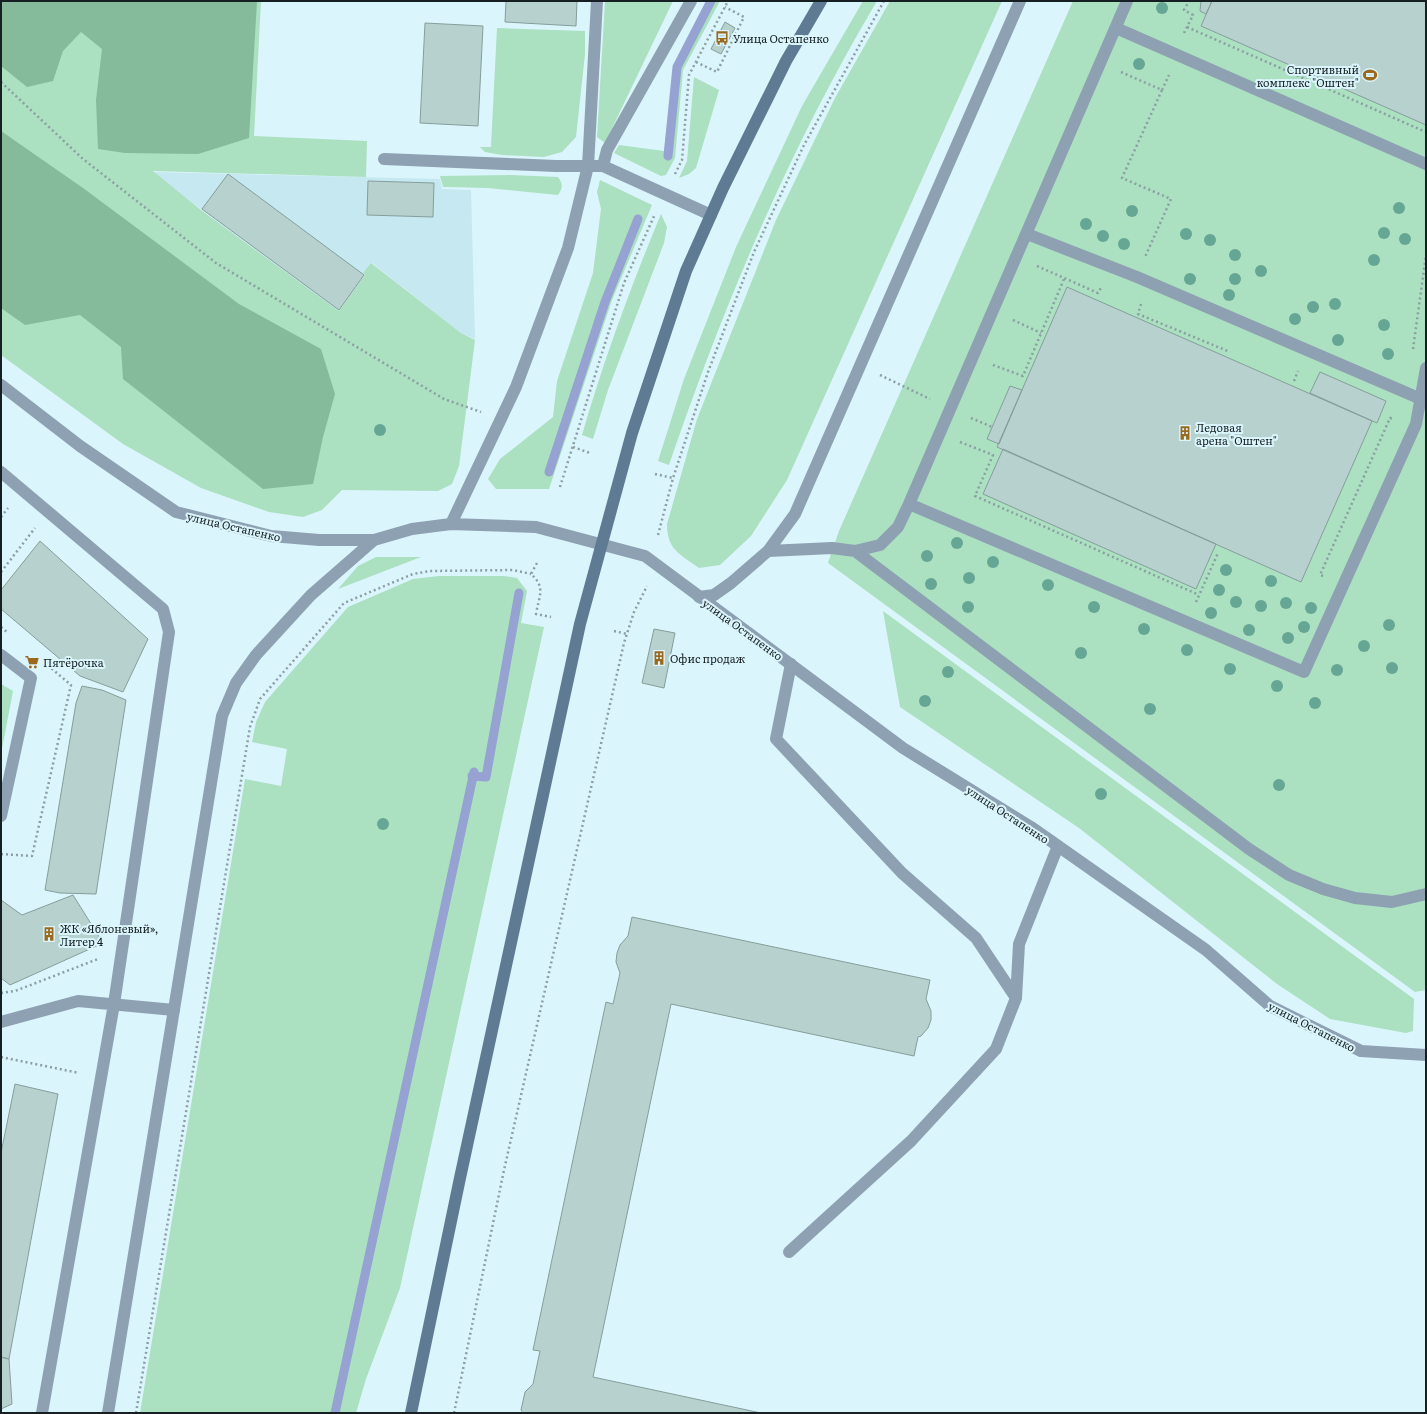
<svg xmlns="http://www.w3.org/2000/svg" width="1427" height="1414" font-family="Literata,serif">
<style>
.built{fill:#c6e8f0}
.green{fill:#abe0c0}
.forest{fill:#85ba9a}
.lines{fill:none;stroke-linecap:round;stroke-linejoin:round}
.stream{stroke:#95a2d2;stroke-width:9}
.building{fill:#b7d1ce;stroke:#859e9b}
.path{stroke:#8b9ea3;stroke-width:2.5;stroke-dasharray:2 3;stroke-linecap:butt}
.lane{stroke:#8ea1b2;stroke-width:12}
.street{stroke:#8ea1b2;stroke-width:12}
.secondary{stroke:#5f7b93;stroke-width:12}
.tree{fill:#66a694}
.labels{text-anchor:middle;dominant-baseline:central;stroke-width:4;stroke-linejoin:round;paint-order:stroke}
.poi-label{font-size:11px;fill:#162022;stroke:#dbf5fc;text-anchor:start}
.street-label{font-size:11px;fill:#162022;stroke:#dbf5fc}
</style>
<rect width="100%" height="100%" fill="#dbf5fc"/>
<path class="built" d="M153 172 440 179 442 189 471 190 475 339 461 333 372 263 363 273 365 275 339 311 202 210Z"/>
<path class="green" d="M1 1H261L254 136 367 141 366 177 153 171 201 210 339 311 365 275 363 273 371 263 461 333 475 340 459 466 452 484 438 491 342 490 322 510 303 517 269 512 201 488 123 444 1 355Z
M605 1H673L605 143 597 137Z
M707 1H720L683 70 675 158 666 175 661 176 614 153 619 145 664 151 674 65Z
M863 1H877C790 147 724 304 669 465L658 461 684 379 736 247 802 106Z
M890 1H1002L787 480 751 536 720 565 699 568C680 554 667 550 667 524L697 419 776 220 835 98Z
M1073 1H1426V990L1415 992 828 563 839 531Z
M497 28 585 31V54L576 137 562 152 544 157 502 155 485 152 480 147H491Z
M694 77 719 90 696 168 689 174 679 178 687 161Z
M511 175 558 177C563 184 563 188 558 195L488 188 446 187H443L440 176Z
M600 180 652 205 612 300 549 489H496L488 479 500 459 553 417 557 381 593 273 601 209 597 192Z
M661 214 667 227 664 243 608 390 593 439 582 435C604 359 631 286 661 214Z
M376 557H421L338 589 358 566Z
M439 576H504L517 578 527 591 521 623 544 627 400 1288 366 1379 356 1413H140L245 779 281 786 287 749 252 742 256 722 265 702 348 607 413 579Z
M883 611 1414 999 1413 1031 1406 1033 1330 1019 1277 984 1079 828 900 707Z
M1 684 13 691 1 754Z"/>
<path class="forest" d="M1 1H257L249 138 198 154 125 153 98 149 96 100 102 49 81 32 63 51 53 81 27 87 1 66Z
M1 131 83 188 239 304 321 349 335 394 323 437 313 484 263 489 123 379 121 347 80 315 25 325 1 308Z"/>
<g class="lines">
<path class="stream" d="M668 156 677 67 711 1
M549 472 605 302 638 219
M472 776 486 777 519 593
M335 1413 474 772"/>
</g>
<path class="building" d="M506 1H577L576 26 505 22Z
M1201 1H1212L1206 14 1200 11Z
M1212 1H1426V125L1201 26Z
M725 22 735 28 721 54 711 49Z
M425 23 483 26 478 126 420 123Z
M228 174 364 275 339 310 202 209Z
M368 181 434 183 433 217 367 215Z
M1067 287 1372 421 1301 582 997 447Z
M1320 372 1386 401 1377 423 1310 393Z
M1010 386 1022 390 999 444 987 439Z
M1003 449 1216 544 1196 589 983 494Z
M40 541 148 639 123 692 80 676 1 609V590Z
M654 629 675 633 664 688 642 683Z
M82 686 102 690 126 700 96 894 60 893 45 890 76 703Z
M73 895 103 943 10 985 1 978V900L22 915Z
M632 917 930 980 926 999 931 1011V1020L928 1028 921 1036 918 1037 914 1056 671 1004 593 1377 761 1413H523L521 1410 525 1392 533 1384 540 1351 533 1350 606 1002 613 1004 620 973 616 962 617 953 620 945 628 936Z
M15 1084 58 1094 9 1359 1 1357V1153Z
M1 1357 9 1359 12 1404 1 1409Z"/>
<g class="lines">
<path class="path" d="M1187 27 1426 132
M1184 33 1193 15 1184 10 1189 1
M696 62 717 72 744 17 725 7
M1121 72 1162 90 1122 178 1171 199 1145 257
M1 82 83 159 216 263 444 399 481 412
M1162 90 1169 75
M675 174 682 160 689 75 728 1
M1037 266 1098 293 1101 288
M1141 304 1138 314 1230 352
M1013 320 1041 333
M1413 349 1426 255
M993 365 1023 376 1064 279
M880 375 930 399
M1294 381 1298 371
M971 418 992 427
M960 442 993 455 975 496 1199 595
M573 447 590 453
M655 474 673 478
M560 487 624 283 655 214
M1 517 8 508
M658 535 673 478 708 372 754 252 804 145 884 1
M537 563 531 574C546 587 539 596 536 614L551 617
M1 572 35 528
M1323 576 1320 575 1390 418 1394 419
M1196 602 1218 553
M1 627 8 633
M614 631 627 634
M1 854 32 856 71 685 51 668
M1 993 15 991 98 959
M1 1057 79 1073
M136 1413 250 727 260 699 344 603 413 574 430 571 513 570 531 574
M454 1413 504 1170 624 643 634 612 647 586"/>
<path class="lane" d="M1116 28 1426 164
M384 159 556 166H603L711 215
M588 166 597 1
M1027 234 1137 277 1421 399
M1 472 163 609 169 632 114 1004 42 1413
M909 504 1127 1
M768 551 832 548 855 551 880 545 898 527 909 504 1304 672 1416 424 1426 368
M855 551 1249 849 1289 875 1323 889 1355 898 1392 902 1426 894
M699 597 714 595 731 583 768 551 795 514 1020 1
M1 655 31 678 1 816
M791 664 776 739 902 873 976 938 1016 998
M1 1022 78 1001 174 1010
M789 1252 911 1141 996 1049 1016 998 1019 944 1058 846"/>
<path class="street" d="M603 166 607 150 691 1
M1 385 80 446 176 512 271 536 319 540H374L412 529 451 524 536 527 645 556 903 748 1031 827 1206 950 1270 1006 1361 1051 1426 1055
M451 524 516 387 568 248 588 166
M108 1413 222 716 236 683 256 655 311 595 374 540"/>
<path class="secondary" d="M411 1413 460 1178 580 624 632 433 686 271 723 188 786 61 821 1"/>
</g>
<g class="tree">
<circle cx="1162" cy="8" r="6"/>
<circle cx="1139" cy="64" r="6"/>
<circle cx="1399" cy="208" r="6"/>
<circle cx="1132" cy="211" r="6"/>
<circle cx="1086" cy="224" r="6"/>
<circle cx="1384" cy="233" r="6"/>
<circle cx="1186" cy="234" r="6"/>
<circle cx="1103" cy="236" r="6"/>
<circle cx="1405" cy="239" r="6"/>
<circle cx="1210" cy="240" r="6"/>
<circle cx="1124" cy="244" r="6"/>
<circle cx="1235" cy="255" r="6"/>
<circle cx="1374" cy="260" r="6"/>
<circle cx="1261" cy="271" r="6"/>
<circle cx="1190" cy="279" r="6"/>
<circle cx="1235" cy="279" r="6"/>
<circle cx="1229" cy="295" r="6"/>
<circle cx="1335" cy="304" r="6"/>
<circle cx="1313" cy="307" r="6"/>
<circle cx="1295" cy="319" r="6"/>
<circle cx="1384" cy="325" r="6"/>
<circle cx="1338" cy="340" r="6"/>
<circle cx="1388" cy="354" r="6"/>
<circle cx="380" cy="430" r="6"/>
<circle cx="957" cy="543" r="6"/>
<circle cx="927" cy="556" r="6"/>
<circle cx="993" cy="562" r="6"/>
<circle cx="1226" cy="570" r="6"/>
<circle cx="969" cy="578" r="6"/>
<circle cx="1271" cy="581" r="6"/>
<circle cx="931" cy="584" r="6"/>
<circle cx="1048" cy="585" r="6"/>
<circle cx="1219" cy="590" r="6"/>
<circle cx="1236" cy="602" r="6"/>
<circle cx="1286" cy="603" r="6"/>
<circle cx="1261" cy="606" r="6"/>
<circle cx="968" cy="607" r="6"/>
<circle cx="1094" cy="607" r="6"/>
<circle cx="1311" cy="608" r="6"/>
<circle cx="1211" cy="613" r="6"/>
<circle cx="1389" cy="625" r="6"/>
<circle cx="1304" cy="627" r="6"/>
<circle cx="1144" cy="629" r="6"/>
<circle cx="1249" cy="630" r="6"/>
<circle cx="1288" cy="638" r="6"/>
<circle cx="1364" cy="646" r="6"/>
<circle cx="1187" cy="650" r="6"/>
<circle cx="1081" cy="653" r="6"/>
<circle cx="1392" cy="668" r="6"/>
<circle cx="1230" cy="669" r="6"/>
<circle cx="1337" cy="670" r="6"/>
<circle cx="948" cy="672" r="6"/>
<circle cx="1277" cy="686" r="6"/>
<circle cx="925" cy="701" r="6"/>
<circle cx="1315" cy="703" r="6"/>
<circle cx="1150" cy="709" r="6"/>
<circle cx="1279" cy="785" r="6"/>
<circle cx="1101" cy="794" r="6"/>
<circle cx="383" cy="824" r="6"/>
</g>
<defs>
<symbol id="bus-bare" viewBox="-9 -9 18 18"><path d="M-5-6H5V4H4V6H2V4H-2V6H-4V4H-5ZM-3.5-4V0h7V-4ZM-3.5 1.2v1.5H-2V1.2ZM2 1.2v1.5H3.5V1.2Z" fill="#9b691d" stroke="#dbf5fc" stroke-width="2.5" paint-order="stroke"/></symbol>
<symbol id="stadium-bare" viewBox="-9 -9 18 18"><path d="M0-5a6.5 5 0 1 0 0 10a6.5 5 0 1 0 0-10ZM-3.5-1.8h7v3.6h-7Z" fill="#9b691d" stroke="#dbf5fc" stroke-width="2.5" paint-order="stroke"/></symbol>
<symbol id="building-bare" viewBox="-9 -9 18 18"><path d="M-4-6H4V6H1V3H-1V6H-4ZM-2.5-4.3h1.7v1.8h-1.7ZM.8-4.3h1.7v1.8H.8ZM-2.5-1h1.7V.8h-1.7ZM.8-1h1.7V.8H.8Z" fill="#9b691d" stroke="#dbf5fc" stroke-width="2.5" paint-order="stroke"/></symbol>
<symbol id="supermarket-bare" viewBox="-9 -9 18 18"><path d="M-6-5.5h2.5l.6 2H6L4.5 2H-2.5L-4.4-4H-6ZM-1.5 3.2a1.3 1.3 0 1 0 .1 0ZM3 3.2a1.3 1.3 0 1 0 .1 0Z" fill="#9b691d" stroke="#dbf5fc" stroke-width="2.5" paint-order="stroke"/></symbol>
</defs>
<g fill-rule="evenodd">
<use href="#bus-bare" x="712" y="28" width="20" height="20"/>
<use href="#stadium-bare" x="1360" y="65" width="20" height="20"/>
<use href="#building-bare" x="1175" y="423" width="20" height="20"/>
<use href="#building-bare" x="649" y="648" width="20" height="20"/>
<use href="#supermarket-bare" x="22" y="652" width="20" height="20"/>
<use href="#building-bare" x="39" y="924" width="20" height="20"/>
</g>
<g class="labels">
<g class="poi-label">
<text x="733" y="38">Улица Остапенко</text>
<text x="1359" y="69" text-anchor="end">Спортивный<tspan x="1359" dy="13">комплекс "Оштен"</tspan></text>
<text x="1196" y="427">Ледовая<tspan x="1196" dy="13">арена "Оштен"</tspan></text>
<text x="670" y="658">Офис продаж</text>
<text x="43" y="662">Пятёрочка</text>
<text x="60" y="928">ЖК «Яблоневый»,<tspan x="60" dy="13">Литер 4</tspan></text>
</g>
<g class="street-label">
<text transform="translate(234 526) rotate(13)">улица Остапенко</text>
<text transform="translate(743 629) rotate(36)">улица Остапенко</text>
<text transform="translate(1008 814) rotate(33)">улица Остапенко</text>
<text transform="translate(1312 1026) rotate(27)">улица Остапенко</text>
</g>
</g>
<rect width="1427" height="1414" fill="none" stroke="#162022" stroke-width="4"/>
</svg>
